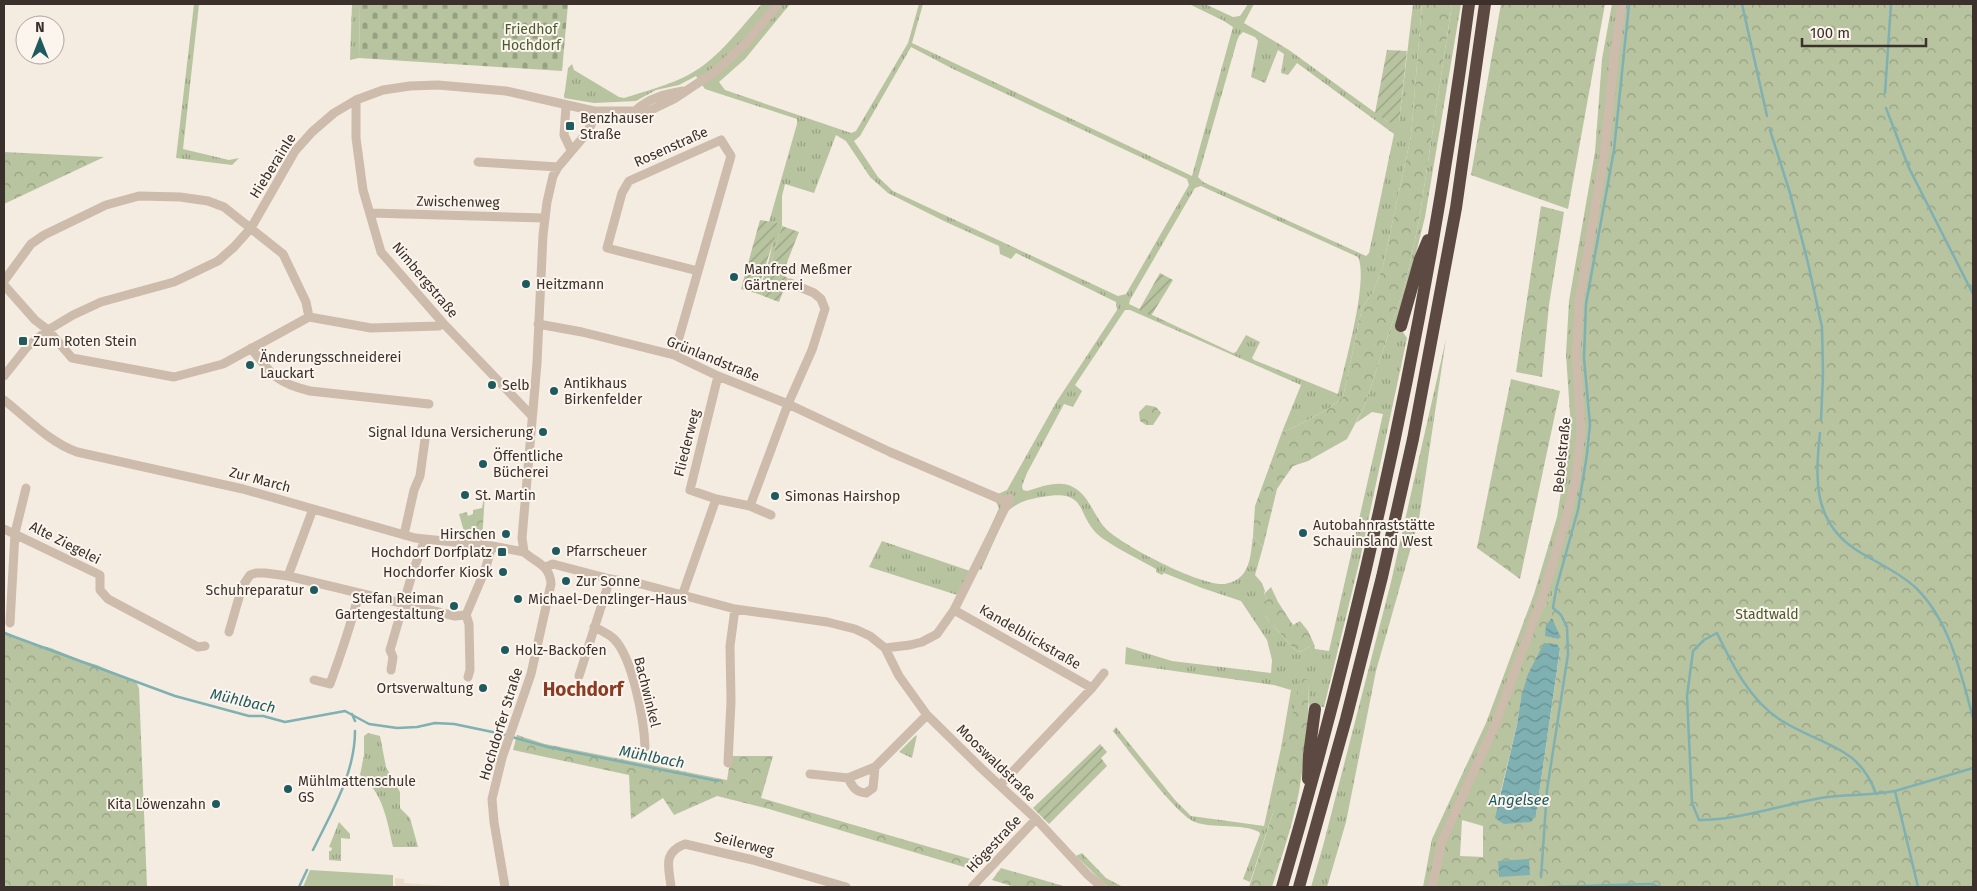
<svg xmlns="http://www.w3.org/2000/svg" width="1977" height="891" font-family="'Fira Sans',sans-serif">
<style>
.grass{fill:url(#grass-tufts);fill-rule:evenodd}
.forest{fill:url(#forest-crowns);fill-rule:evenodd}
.cemetery{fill:url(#cemetery-stones)}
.garden{fill:url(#garden-furrows)}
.pitch{fill:#b8c4a0}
.plaza{fill:#ecdcc8}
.water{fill:url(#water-waves)}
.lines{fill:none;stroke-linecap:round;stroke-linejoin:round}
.stream{stroke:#7fb0b2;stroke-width:2.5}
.minor{stroke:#cdbbac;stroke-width:9}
.highway{stroke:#5c4a42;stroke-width:12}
.poi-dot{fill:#1f5a5e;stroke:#fbf5ee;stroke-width:2}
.labels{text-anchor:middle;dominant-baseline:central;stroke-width:4;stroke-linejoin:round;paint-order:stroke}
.park-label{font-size:14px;fill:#4a5a2e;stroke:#fbf5ee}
.poi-label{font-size:14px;fill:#3b302b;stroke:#fbf5ee;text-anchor:start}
.street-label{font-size:14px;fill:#3b302b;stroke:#fbf5ee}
.water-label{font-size:15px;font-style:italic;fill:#1f5a5e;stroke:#fbf5ee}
.district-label{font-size:19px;font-weight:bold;fill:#8c3b22;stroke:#fbf5ee}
</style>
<defs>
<pattern id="grass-tufts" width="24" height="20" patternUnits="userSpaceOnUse" patternTransform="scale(1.25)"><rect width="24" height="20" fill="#b8c4a0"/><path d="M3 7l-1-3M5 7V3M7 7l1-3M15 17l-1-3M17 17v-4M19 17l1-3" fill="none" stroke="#97a083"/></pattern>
<pattern id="forest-crowns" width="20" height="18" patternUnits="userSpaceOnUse" patternTransform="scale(1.25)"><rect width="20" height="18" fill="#b8c4a0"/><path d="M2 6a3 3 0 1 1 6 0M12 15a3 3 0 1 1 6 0" fill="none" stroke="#97a083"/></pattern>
<pattern id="cemetery-stones" width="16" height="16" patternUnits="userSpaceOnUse" patternTransform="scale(1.25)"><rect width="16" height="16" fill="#b8c4a0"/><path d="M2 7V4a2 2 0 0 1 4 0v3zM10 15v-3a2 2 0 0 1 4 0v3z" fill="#97a083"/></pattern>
<pattern id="garden-furrows" width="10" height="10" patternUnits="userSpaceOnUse" patternTransform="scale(1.25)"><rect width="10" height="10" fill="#b8c4a0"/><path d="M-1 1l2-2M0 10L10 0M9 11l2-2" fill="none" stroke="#97a083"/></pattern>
<pattern id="water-waves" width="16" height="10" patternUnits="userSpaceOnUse" patternTransform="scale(1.25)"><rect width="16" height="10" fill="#7fb0b2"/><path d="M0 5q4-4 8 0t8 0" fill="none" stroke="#699091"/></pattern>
</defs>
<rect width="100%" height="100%" fill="#f4ebe1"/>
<path class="grass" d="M194 4H199L183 149 229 160 239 158 232 165 176 158Z
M352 4H360L359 58 350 60Z
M762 4H790L745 59 719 82 725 90 851 133 856 131 908 43 919 4H923L912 43 1192 176 1233 27 1224 21 1189 4H1205L1233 17 1240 16 1248 4H1254L1244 23 1289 50 1388 122H1399L1413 4H1422L1411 136 1383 266 1373 292 1362 308 1343 397 1328 409 1295 427 1282 432 1301 385 1130 310H1125L1075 385 1082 391 1073 407 1064 404 1027 473 1022 486 1023 490 1027 491C1040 487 1058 480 1071 486 1090 495 1093 516 1107 530 1126 547 1200 586 1225 584 1229 583 1236 581 1239 578 1251 569 1251 550 1253 536L1263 547 1255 575 1262 583 1265 591 1264 594 1267 600 1265 616 1294 649 1300 652 1314 644 1315 649 1329 651 1383 414 1372 412 1356 423 1364 407 1405 285 1419 221 1452 4H1461L1425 217 1398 325 1407 338 1360 559 1324 707 1309 706V680L1273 813 1250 882 1243 879 1260 834 1259 832C1242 823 1213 829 1195 822 1177 816 1128 749 1113 731L1116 727 1175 800 1191 816 1264 826 1281 748 1291 690 1274 685 1125 664 1126 647 1172 661 1271 673 1272 660 1267 640 1241 601 1202 588 1164 573 1162 575 1156 572V569C1139 559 1119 550 1102 538 1074 517 1091 488 1042 497 1029 499 1017 502 1007 512L981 570 973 566 999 508 996 502 858 435 998 494 1007 490 1057 401 1117 310 1116 302 1016 253 1011 259 1000 254 999 246 946 222 888 193 870 177 846 141 836 135 814 193 785 184 782 196V226L761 295 755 293C768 278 772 243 777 223L769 222 797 124V119L705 89 696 76 679 85 656 90 636 101 594 103 564 98 568 68 572 64 574 70 619 97 624 98C646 91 670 85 690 74 719 58 740 28 762 4ZM1243 32 1255 37 1258 41 1251 77 1265 83 1278 50 1284 54 1281 73 1288 75 1297 63 1394 134 1369 253 1366 256 1203 182 1198 177 1237 41 1239 36ZM911 47 953 69 1187 179 1189 185 1126 294 1118 296 893 191 878 177 854 141 860 136ZM1201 186 1358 257C1369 280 1344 367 1338 394L1254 360 1252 358 1260 342 1246 335 1236 352 1233 353 1129 304 1130 300 1195 188Z
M1612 4H1628L1614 150 1586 304 1584 358 1591 432 1576 521 1553 595 1546 603 1436 887H1423L1432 839 1486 723 1534 594 1557 517 1571 429 1566 354 1569 301 1595 152 1602 59Z
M1446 339 1419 519 1376 671 1346 822 1327 887H1311L1323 846 1391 582Z
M882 541 970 571 957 595 869 567Z
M368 733 380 736 386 767 400 792V808L410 818 418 847H393C387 820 383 792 360 775L364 755V736Z
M917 735 912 758 899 752 914 737Z
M339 822 350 834V839L341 838V861L329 860V851H331L332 848 329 847Z
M1082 853 1106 878 1123 887H1108L1076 856Z"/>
<path class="forest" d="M1422 4H1452L1419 221 1405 285 1364 407 1347 439 1308 461 1293 466 1283 480 1277 489 1263 547 1253 536 1255 506 1282 432 1295 427 1328 409 1343 397 1362 308 1373 292 1383 266 1411 136Z
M1501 4H1605L1568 209 1471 175Z
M1628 4H1973V887H1436L1445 845 1546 603 1553 595 1576 521 1591 432 1584 358 1586 304 1614 150ZM1557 644 1560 650 1536 815 1497 807 1517 725 1521 697ZM1462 820 1483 826V857L1460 856Z
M4 152 104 157 4 204Z
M1541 206 1564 212 1549 305 1542 377 1516 372Z
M1511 379 1560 391 1520 579 1477 548Z
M1146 405 1156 407 1161 413 1153 425H1146L1140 421 1139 412Z
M485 493 482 541 466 538 459 514 467 512 468 516 473 514V510L482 508Z
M1271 587 1278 602 1293 625 1300 621 1308 631 1314 644 1300 652 1294 649 1265 616 1260 604 1267 600 1264 594Z
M4 631 30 643 51 648 80 660 97 665 136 682 139 688 147 887H4Z
M1300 678 1309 680C1309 713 1306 747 1301 779 1296 816 1283 852 1272 887H1249L1273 813Z
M517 735 545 744 727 780 731 756H773L761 798 981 862 974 870 769 809 717 796 674 815 663 798 631 819 629 775 513 750Z
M1001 868 1067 887H1015L992 880Z"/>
<path class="cemetery" d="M360 4H568L562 71 359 58Z"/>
<path class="garden" d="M1387 50 1407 51 1399 122 1397 124 1388 122 1375 113Z
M760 220 777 223V230L758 289 755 293 741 289Z
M782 226 799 232 782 275 788 278 779 302 761 295Z
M1160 273 1173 280 1151 316 1139 310Z
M1100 744 1107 752 1101 758 1107 766 1049 824 1033 808Z"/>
<path class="pitch" d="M310 870 393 875V887H303Z"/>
<path class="plaza" d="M395 878 404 879V883L462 887H395Z"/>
<path class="water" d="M1552 618 1559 634V639L1545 636 1546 625Z
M1544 643 1557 644 1560 649 1536 815 1531 822 1504 824 1495 818 1517 725 1521 697 1528 674Z
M1529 859 1530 875 1499 877 1498 861Z"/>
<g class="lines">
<path class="stream" d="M1742 4 1767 116
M1885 93 1891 4
M1886 108 1909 168 1973 294
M1770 130 1790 193 1808 263 1822 327 1823 375 1821 420
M1820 433C1815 480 1813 523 1858 551 1877 563 1899 572 1916 588 1950 621 1961 674 1973 718
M4 633 175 696 249 716H263L285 722 345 711 369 724 397 728 417 727 435 723 454 724 507 735
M352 714 355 721
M512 737 548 747 718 781
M1876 794C1859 744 1818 745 1779 719 1749 699 1732 664 1717 633L1704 640 1693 651 1687 696 1692 803 1699 820C1741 820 1780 805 1821 798 1846 794 1870 796 1895 791
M313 850C331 813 355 774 355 731
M1541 877 1547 790 1568 654 1567 627 1561 615 1553 608 1556 589 1578 510 1587 454 1590 425 1584 358 1586 304 1614 150 1629 4
M299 887 307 870
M1547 887 1651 884 1660 887
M1918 887 1895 791 1973 768"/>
<path class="minor" d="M356 100V138L363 190 381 252 443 323 532 416
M566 106 564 135 571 150
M636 110C649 98 665 94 683 91
M478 162 558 167
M371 213 544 218
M4 281 31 244 44 235 106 205 139 196 180 197 208 201 224 207 283 254 306 302 309 317 223 364 174 377 72 358 48 330 35 320 4 285
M309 317 371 328 439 326 443 323
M538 324 582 332 674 355 718 376 788 404 890 452 1007 502
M251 348C271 374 276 383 310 391L429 404
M674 355 731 156 721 140 629 181 622 193 607 248 698 271
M4 376 27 347 48 330 73 315 101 302 174 282 218 261 234 247 251 228 295 151 312 132 334 113 356 100 383 90 410 86 438 85 506 91 594 111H649L674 99 716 71 746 43 778 4
M4 400C27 418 49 442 77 452L243 489 415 538 492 546 524 552
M716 499 690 490 718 376
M750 506 788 404 812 350 825 309 821 299 814 293 790 283
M4 529 100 575V590L108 599 198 647 205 646
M404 535 414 490 420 476 426 432
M524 552 522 538 537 363 543 235 547 202 553 176 558 167 586 134 592 123 594 111
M546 567 553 564 610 579 641 584 735 609 827 622 855 629 870 636 885 648 899 676 927 715 981 768 1036 819 1087 874 1102 887
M288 576 313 509
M682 596 716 499 750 506 771 515
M954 610 1092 688
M10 623 15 533 26 488
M594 627C600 630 609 634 614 639 633 658 644 721 645 747
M229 632 242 587 250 575 256 573H265L288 576 455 616 466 615
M885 648 910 645 922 642 937 634 954 610 1010 498
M391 670 393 657 390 650 413 571 425 539
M579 676 610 579
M468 677 470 670 469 624 466 615 485 570 492 546
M314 680 330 684C341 654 351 624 359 594
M728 763 731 701 730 646 735 609
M810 774 848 778 875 767 927 715
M848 778C853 787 855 792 866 793L873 788 875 767
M1000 785 1092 688 1104 673
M505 887 494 822 492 799 502 758 531 674 551 584C550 565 536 563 524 552
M671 887C669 867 662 853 685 844L753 860 846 887
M972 887 1036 819
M1432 887 1442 841 1495 725 1543 595 1566 519 1576 478 1581 430 1576 355 1579 302 1604 156 1615 49 1622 4"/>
<path class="highway" d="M1401 326 1420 259 1428 240
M1308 779 1309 755 1315 709
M1282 887C1367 597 1430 303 1469 4
M1299 887 1346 719 1382 577 1413 439 1456 208 1485 4"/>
</g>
<g class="poi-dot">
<rect x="565" y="121" width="10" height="10" rx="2.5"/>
<circle cx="734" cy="277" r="5"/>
<circle cx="526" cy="284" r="5"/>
<rect x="18" y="336" width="10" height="10" rx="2.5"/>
<circle cx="250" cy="365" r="5"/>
<circle cx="492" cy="385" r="5"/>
<circle cx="554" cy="391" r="5"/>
<circle cx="543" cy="432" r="5"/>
<circle cx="483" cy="464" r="5"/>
<circle cx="465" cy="495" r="5"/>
<circle cx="775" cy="496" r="5"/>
<circle cx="1303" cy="533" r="5"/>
<circle cx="506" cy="534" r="5"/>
<circle cx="556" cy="551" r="5"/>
<rect x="497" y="547" width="10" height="10" rx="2.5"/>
<circle cx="503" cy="572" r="5"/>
<circle cx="566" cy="581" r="5"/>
<circle cx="314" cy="590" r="5"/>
<circle cx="518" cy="599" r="5"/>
<circle cx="454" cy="606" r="5"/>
<circle cx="505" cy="650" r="5"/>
<circle cx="483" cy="688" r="5"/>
<circle cx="288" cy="789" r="5"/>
<circle cx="216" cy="804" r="5"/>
</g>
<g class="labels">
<g class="park-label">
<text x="531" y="29">Friedhof<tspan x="531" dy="16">Hochdorf</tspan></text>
<text x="1767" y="614">Stadtwald</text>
</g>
<g class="poi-label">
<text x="580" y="118">Benzhauser<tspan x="580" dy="16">Straße</tspan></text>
<text x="744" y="269">Manfred Meßmer<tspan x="744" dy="16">Gärtnerei</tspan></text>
<text x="536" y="284">Heitzmann</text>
<text x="33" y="341">Zum Roten Stein</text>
<text x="260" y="357">Änderungsschneiderei<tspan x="260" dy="16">Lauckart</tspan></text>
<text x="564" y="383">Antikhaus<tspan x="564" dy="16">Birkenfelder</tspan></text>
<text x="502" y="385">Selb</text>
<text x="533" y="432" text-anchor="end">Signal Iduna Versicherung</text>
<text x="493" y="456">Öffentliche<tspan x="493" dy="16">Bücherei</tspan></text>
<text x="475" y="495">St. Martin</text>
<text x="785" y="496">Simonas Hairshop</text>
<text x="1313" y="525">Autobahnraststätte<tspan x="1313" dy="16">Schauinsland West</tspan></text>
<text x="496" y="534" text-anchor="end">Hirschen</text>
<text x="566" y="551">Pfarrscheuer</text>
<text x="492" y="552" text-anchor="end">Hochdorf Dorfplatz</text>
<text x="493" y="572" text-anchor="end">Hochdorfer Kiosk</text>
<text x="576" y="581">Zur Sonne</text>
<text x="304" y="590" text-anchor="end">Schuhreparatur</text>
<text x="444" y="598" text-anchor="end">Stefan Reiman<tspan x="444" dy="16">Gartengestaltung</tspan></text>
<text x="528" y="599">Michael-Denzlinger-Haus</text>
<text x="515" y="650">Holz-Backofen</text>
<text x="473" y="688" text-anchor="end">Ortsverwaltung</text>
<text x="298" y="781">Mühlmattenschule<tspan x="298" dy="16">GS</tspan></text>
<text x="206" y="804" text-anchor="end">Kita Löwenzahn</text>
</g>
<g class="street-label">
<text transform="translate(671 147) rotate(-24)">Rosenstraße</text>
<text transform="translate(273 166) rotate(-58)">Hieberainle</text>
<text transform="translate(458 202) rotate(1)">Zwischenweg</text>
<text transform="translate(425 280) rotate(50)">Nimbergstraße</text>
<text transform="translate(713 359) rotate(22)">Grünlandstraße</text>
<text transform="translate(687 443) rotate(-76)">Fliederweg</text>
<text transform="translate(1562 455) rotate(-84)">Bebelstraße</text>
<text transform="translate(260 480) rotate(15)">Zur March</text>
<text transform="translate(65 543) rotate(27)">Alte Ziegelei</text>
<text transform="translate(1030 637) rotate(30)">Kandelblickstraße</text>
<text transform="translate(647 692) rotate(76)">Bachwinkel</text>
<text transform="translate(501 724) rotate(-73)">Hochdorfer Straße</text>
<text transform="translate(996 763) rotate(44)">Mooswaldstraße</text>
<text transform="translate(744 844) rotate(14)">Seilerweg</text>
<text transform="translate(994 844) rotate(-47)">Högestraße</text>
</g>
<g class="water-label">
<text transform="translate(243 701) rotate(13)">Mühlbach</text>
<text transform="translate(652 757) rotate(11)">Mühlbach</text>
<text x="1519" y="800">Angelsee</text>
</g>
<g class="district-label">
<text x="583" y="689">Hochdorf</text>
</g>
</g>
<rect width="1977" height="891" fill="none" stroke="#3b302b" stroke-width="10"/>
<g transform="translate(40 40)"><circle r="24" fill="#fbf5ee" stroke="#aea6a0"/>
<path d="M0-4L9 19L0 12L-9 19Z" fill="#1f5a5e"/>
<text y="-8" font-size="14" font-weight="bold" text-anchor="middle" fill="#3b302b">N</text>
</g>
<path d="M1802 38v8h124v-8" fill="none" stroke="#3b302b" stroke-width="2.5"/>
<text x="1810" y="38" font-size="15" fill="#3b302b" stroke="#fbf5ee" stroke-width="4" paint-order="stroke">100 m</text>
</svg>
